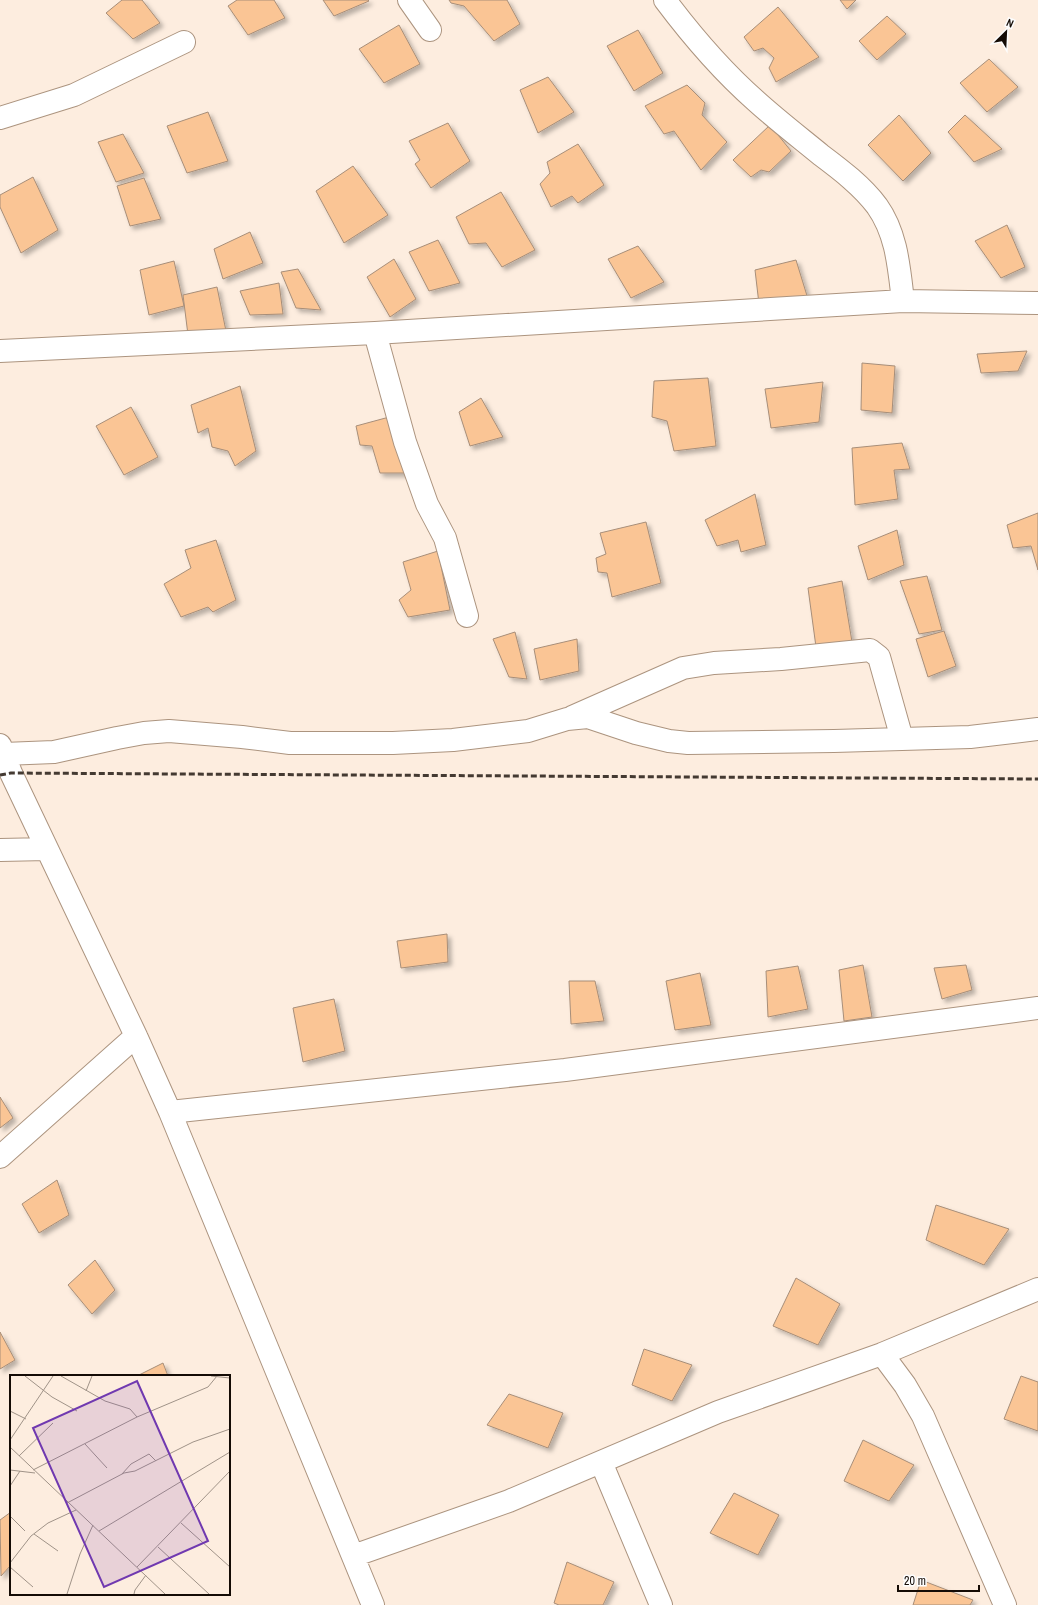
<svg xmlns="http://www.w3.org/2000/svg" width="1038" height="1605" font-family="'Archivo Narrow',sans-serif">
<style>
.building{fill:#fac595;stroke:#a78e79;filter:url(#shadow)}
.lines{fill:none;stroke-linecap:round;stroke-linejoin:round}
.minor-casing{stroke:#ac947f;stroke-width:24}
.minor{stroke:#fff;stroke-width:22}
.rail{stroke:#443a32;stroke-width:3;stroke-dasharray:6 3;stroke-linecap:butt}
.inset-road{fill:none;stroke:#a09388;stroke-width:1}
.view{fill:#7039b0;fill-opacity:0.15;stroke:#7039b0;stroke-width:2}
.inset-edge{fill:none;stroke:#140b05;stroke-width:2}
</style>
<defs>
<filter id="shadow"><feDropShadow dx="3.5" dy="3.5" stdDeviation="2" flood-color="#0004"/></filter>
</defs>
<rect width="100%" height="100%" fill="#fdeddf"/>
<path class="building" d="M122 0H142L160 23 133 39 106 13Z
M237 0H274L285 18 248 35 228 6Z
M323 0H368L369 1 334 16Z
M449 0H507L520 24 494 41 464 6 451 3Z
M840 0H856L847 9Z
M778 7 819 57 776 82 769 68 774 58 763 48 754 51 744 37Z
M887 16 906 34 877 60 859 41Z
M399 25 420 64 384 83 359 49Z
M638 30 663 73 634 91 607 46Z
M989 59 1018 87 987 112 960 83Z
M548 77 574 112 538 133 520 90Z
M687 85 705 103 702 115 727 142 701 170 674 131 664 134 645 106Z
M208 112 228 161 187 173 167 126Z
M899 115 931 153 903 181 868 145Z
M965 115 1002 149 974 162 948 132Z
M448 123 470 161 431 188 415 164 420 160 409 141Z
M770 125 791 151 769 172 761 170 751 177 733 160Z
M123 134 144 173 116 182 98 142Z
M578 144 604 185 578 203 572 196 551 207 540 184 550 173 547 162Z
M353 166 388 215 344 243 316 191Z
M33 177 58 230 21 253 0 207V195Z
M144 178 161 219 130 226 117 186Z
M501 192 535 250 502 267 486 243 469 244 456 217Z
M1007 225 1025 267 1001 278 975 241Z
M250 232 263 263 223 279 214 249Z
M438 240 460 283 429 291 409 252Z
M638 246 664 282 631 298 608 259Z
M394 259 416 299 390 317 367 277Z
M796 260 808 299 759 304 755 270Z
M174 261 184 306 149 315 140 270Z
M298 269 321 310 296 308 281 272Z
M279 283 283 314 250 315 240 291Z
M217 287 226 331 188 335 183 295Z
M1027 351 1018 371 981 373 977 354Z
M862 363 895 366 892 413 861 410Z
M708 378 716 446 674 451 667 421 652 417 654 381Z
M823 382 819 422 771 428 765 389Z
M240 386 256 451 235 466 228 451 212 447 208 428 198 433 191 405Z
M481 398 503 437 470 446 459 412Z
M131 407 158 457 124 475 96 426Z
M393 416 407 473H380L372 446 360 445 356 426Z
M902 443 910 469 894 470 898 499 855 505 852 448Z
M755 494 766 545 741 552 738 540 717 546 705 520Z
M1038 513V570L1031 546 1013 548 1007 525Z
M646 522 661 583 612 597 607 573 598 572 596 558 606 554 600 533Z
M897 530 904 565 868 580 858 546Z
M216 540 236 600 213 612 208 607 181 617 164 584 191 568 185 550Z
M438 551 450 610 408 617 399 600 411 590 403 562Z
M927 576 942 630 919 634 900 581Z
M842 581 853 648 816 647 808 588Z
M944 631 956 666 928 677 916 639Z
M515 632 527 679 509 677 493 639Z
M577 639 579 671 540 680 534 649Z
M447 934 448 962 401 968 397 941Z
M863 965 872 1017 844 1021 839 970Z
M966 965 972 990 942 999 934 968Z
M798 966 808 1009 768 1017 766 971Z
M700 973 711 1025 675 1030 666 981Z
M569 981H595L604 1021 571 1024Z
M334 999 345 1051 303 1062 293 1008Z
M0 1097 13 1118 0 1128Z
M57 1180 69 1215 39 1233 22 1204Z
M936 1205 1009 1229 984 1265 926 1240Z
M95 1260 115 1290 92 1314 68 1285Z
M796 1278 840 1304 818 1345 773 1326Z
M0 1332 15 1360 0 1369Z
M644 1349 692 1365 672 1401 632 1385Z
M163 1363 168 1376H137Z
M1021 1376 1038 1382V1431L1004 1419Z
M509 1394 563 1413 548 1448 487 1425Z
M863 1440 914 1465 889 1501 844 1481Z
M734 1493 779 1515 758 1555 710 1533Z
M11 1512V1565L1 1576 0 1520Z
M567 1562 614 1582 603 1605H559L554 1603Z
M921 1580 973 1600 970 1605H913Z"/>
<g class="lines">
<defs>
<path id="minor" d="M409 0 430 30
M665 0C692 36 722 71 756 101 777 120 799 137 821 155 841 170 862 186 877 206 897 234 899 268 903 301
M0 118 74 95 184 42
M375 333 405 442 427 504 445 538 467 616
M0 351 375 333 903 301 1038 303
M572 717 683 668 714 663 781 659 870 650 879 657 902 739
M0 745 11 773 136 1036 170 1112 373 1605
M4 754 54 752 117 738 144 733 169 731 242 737 290 743H393L453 740 528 731 567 719 588 717 636 733 669 741 688 743 834 741 970 737 1038 729
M0 850 47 849
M170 1112 565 1070 1038 1008
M0 1157 136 1036
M882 1354 905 1385 923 1416 1005 1605
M601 1462 661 1605
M353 1556 509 1501 718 1412 882 1354 1038 1289"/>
</defs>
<use href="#minor" class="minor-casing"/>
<use href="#minor" class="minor"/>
<path class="rail" d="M0 775 11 773 1038 779"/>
</g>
<g transform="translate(10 1375)">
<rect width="220" height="220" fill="#fdeddf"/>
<path class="inset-road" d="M15 1 42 22 67 36M51 1 95 26 120 34 127 42M201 1 220 3M76 16 82 1M0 36 16 44M0 65 43 1M75 69 97 93M0 72 155 219M9 81 43 48M0 95 25 98M23 95 127 42 198 12 207 1M112 99 121 89 139 79 146 86M0 111 10 96M57 128 114 98 125 96 183 67 220 54M0 141 15 156M171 148 220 192M89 156 220 77M24 159 48 176M148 172 199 219M0 188 21 161 38 148 66 135M0 192 23 212M127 192 220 96M57 219 70 179 83 150M124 219 125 215 136 200"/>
<path class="view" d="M127 6 198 166 94 212 23 53Z"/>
<rect width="220" height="220" class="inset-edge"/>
</g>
<g transform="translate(1006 32) rotate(24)" stroke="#fdfdfd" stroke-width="3" paint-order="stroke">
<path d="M0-3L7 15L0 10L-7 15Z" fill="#140b05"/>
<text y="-6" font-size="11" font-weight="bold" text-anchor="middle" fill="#140b05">N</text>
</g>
<path d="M898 1585v6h81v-6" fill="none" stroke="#140b05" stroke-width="2"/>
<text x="904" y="1585" font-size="12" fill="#140b05" stroke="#fdfdfd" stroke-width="3" paint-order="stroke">20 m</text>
</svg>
